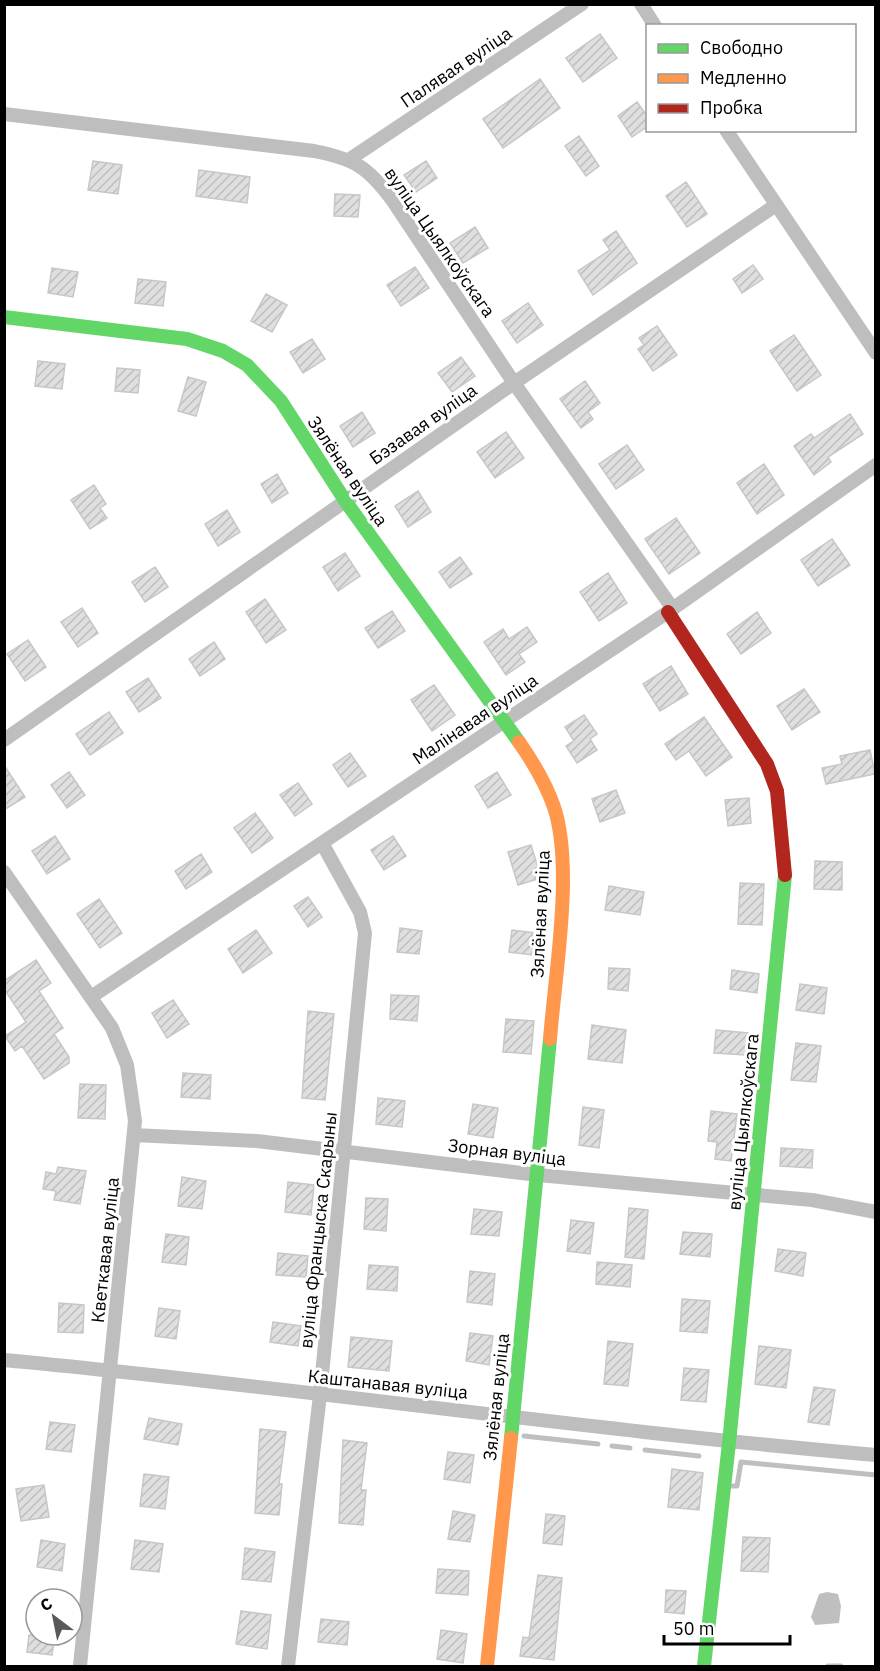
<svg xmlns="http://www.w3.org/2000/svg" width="880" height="1671" font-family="'IBM Plex Sans',sans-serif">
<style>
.water{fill:#bfbfbf}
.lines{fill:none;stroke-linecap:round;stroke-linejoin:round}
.stream{stroke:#bfbfbf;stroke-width:5}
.building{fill:url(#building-hatch);stroke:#c7c7c7;stroke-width:1.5}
.street{stroke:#bebebe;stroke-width:14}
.fast{stroke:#63d668;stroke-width:14}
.slow{stroke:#ff974d;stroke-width:14}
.jam{stroke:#b3261e;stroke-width:14}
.labels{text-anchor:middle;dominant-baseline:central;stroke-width:6;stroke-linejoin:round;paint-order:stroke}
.street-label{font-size:18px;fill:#000;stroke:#fff}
</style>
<defs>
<pattern id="building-hatch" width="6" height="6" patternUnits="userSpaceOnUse" patternTransform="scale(1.5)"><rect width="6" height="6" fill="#dfdfdf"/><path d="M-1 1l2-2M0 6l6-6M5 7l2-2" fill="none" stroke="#bebebe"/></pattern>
</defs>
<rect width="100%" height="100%" fill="#fff"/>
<path class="water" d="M827 1592 838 1594 841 1606 839 1623 815 1625 811 1617 819 1594Z"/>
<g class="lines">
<path class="stream" d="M524 1436 598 1444
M612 1446 630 1448
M645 1450 699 1456
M732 1486H737L741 1462 876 1475
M828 1666H841"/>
</g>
<path class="building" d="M600 34 617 58 583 82 566 58Z
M540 79 560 108 503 148 483 119Z
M637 102 648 117V126L632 137 618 116Z
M579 136 599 166 586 176 565 146Z
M93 161 122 165 118 194 88 190Z
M426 161 437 178 416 192 404 175Z
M199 170 250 177 247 203 196 196Z
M686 182 707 214 687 227 666 196Z
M335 194 360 195 358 217 334 216Z
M475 227 488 248 463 263 450 243Z
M616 231 637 263 593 295 578 271 610 250 603 240Z
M753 265 763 279 742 293 733 279Z
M415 267 429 288 401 306 387 285Z
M52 268 78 272 73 297 48 293Z
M138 279 166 282 163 306 135 303Z
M266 294 287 305 272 332 251 321Z
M528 303 543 325 517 343 502 321Z
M657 326 677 355 653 371 638 349 644 345 639 338Z
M794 335 821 375 797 391 770 351Z
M312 339 325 359 303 373 290 352Z
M461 357 475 376 452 392 438 373Z
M38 361 65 364 62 389 35 386Z
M117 368 140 370 138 393 115 391Z
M188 377 206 382 196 416 178 411Z
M585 381 600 403 588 412 593 419 581 428 560 399Z
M362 412 375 433 353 447 340 426Z
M850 414 863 434 828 457 831 462 814 475 794 446 811 434 814 438Z
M506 432 524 458 495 478 477 452Z
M627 445 644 470 616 489 599 464Z
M764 464 784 495 757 514 737 483Z
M277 474 288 493 272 503 261 484Z
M94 485 106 504 100 508 107 518 90 529 71 500Z
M418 491 431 512 408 527 395 506Z
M227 510 240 532 218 546 205 524Z
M676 518 700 553 669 574 645 539Z
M832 539 850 565 818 586 801 560Z
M345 553 360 576 338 591 323 567Z
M460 557 472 574 450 588 439 572Z
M155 567 168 587 145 602 132 582Z
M608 573 627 603 599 621 580 592Z
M265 599 286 630 266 643 246 612Z
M82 608 98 633 78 647 61 622Z
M392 611 405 631 378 648 365 628Z
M757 612 771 633 741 654 727 634Z
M527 627 537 642 519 654 525 662 506 675 484 642 503 629 509 639Z
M28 640 46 667 25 681 7 654Z
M214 642 225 659 200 676 189 659Z
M671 666 688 694 660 711 643 684Z
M148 678 161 698 139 712 126 692Z
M434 685 455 715 432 731 411 700Z
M804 689 820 712 792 730 777 706Z
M109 712 123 733 90 755 76 734Z
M584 715 597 734 590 739 597 750 577 763 566 746 574 741 565 727Z
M704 717 732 757 706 776 689 751 676 760 665 744Z
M870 750 875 774 826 784 822 768 842 764 840 756Z
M350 753 366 776 348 787 333 765Z
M4 765 25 797 4 810Z
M69 772 85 795 67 808 51 785Z
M497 772 511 795 488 808 475 786Z
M298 783 312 804 295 816 280 795Z
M616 790 625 813 600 822 592 799Z
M749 798 751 823 728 826 725 800Z
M255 813 273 838 252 853 234 828Z
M55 836 70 859 47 874 32 851Z
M393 836 406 856 384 870 371 850Z
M531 845 541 878 518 885 508 852Z
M201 854 212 872 186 889 175 871Z
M815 861 842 862V890L814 889Z
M740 883 764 884 762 925 738 924Z
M609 886 644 892 640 915 605 910Z
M308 897 322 917 308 927 294 906Z
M99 899 122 933 100 948 77 914Z
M400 928 422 931 419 954 397 952Z
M256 930 272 953 243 973 228 949Z
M512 930 535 933 532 955 509 952Z
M36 960 51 983 39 991 63 1028 54 1034 69 1057V1063L44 1079 22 1046 15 1051 5 1036 26 1022 4 989V981Z
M609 968 630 969 628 991 608 989Z
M732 970 759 974 757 993 730 989Z
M800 984 827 988 824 1014 796 1010Z
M391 995 419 996 417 1021 390 1019Z
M173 1000 189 1024 167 1038 152 1013Z
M308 1011 334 1014 325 1100 302 1098Z
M506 1019 534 1021 531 1054 503 1052Z
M592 1025 626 1030 622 1063 588 1059Z
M716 1030 748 1033 746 1055 714 1053Z
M796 1043 821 1046 816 1082 791 1080Z
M183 1073 211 1075 210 1099 181 1097Z
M80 1084 106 1085 105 1119 78 1118Z
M378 1098 405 1101 402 1127 376 1124Z
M473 1104 498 1108 493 1138 468 1134Z
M583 1107 604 1110 599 1148 579 1145Z
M711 1111 737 1114 731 1161 715 1159 717 1142 708 1141Z
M781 1148 813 1150 812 1168 780 1166Z
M58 1167 86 1171 80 1204 54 1200 56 1191 43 1189 46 1172 56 1174Z
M182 1177 206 1181 202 1209 178 1206Z
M288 1182 314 1185 311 1215 285 1212Z
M366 1198 388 1199 386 1231 364 1229Z
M629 1208 648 1210 644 1259 625 1257Z
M474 1209 502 1212 499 1236 471 1234Z
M571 1220 594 1223 590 1254 567 1251Z
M683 1232 712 1234 710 1257 680 1254Z
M166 1234 189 1237 186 1265 162 1262Z
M778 1249 806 1253 803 1276 775 1271Z
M278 1253 308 1256 306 1277 276 1275Z
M597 1262 632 1265 630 1287 596 1284Z
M369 1265 398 1267 397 1291 367 1289Z
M470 1271 495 1274 492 1305 467 1302Z
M682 1299 710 1301 707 1333 680 1331Z
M59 1303 84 1305 83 1333 58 1332Z
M159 1308 180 1311 176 1339 155 1336Z
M273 1322 301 1326 298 1346 270 1342Z
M470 1333 493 1336 489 1365 466 1361Z
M351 1337 392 1341 389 1371 348 1367Z
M608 1341 633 1344 628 1386 604 1384Z
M759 1346 791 1350 786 1388 755 1384Z
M684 1368 709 1370 706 1402 681 1400Z
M814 1387 835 1390 829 1425 808 1422Z
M149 1418 182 1424 178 1445 144 1439Z
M50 1422 75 1425 71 1452 46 1449Z
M260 1429 286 1432 279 1484H282L279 1515 255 1513Z
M343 1440 367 1443 361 1490H366L363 1525 339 1523Z
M448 1452 474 1455 470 1483 444 1479Z
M672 1469 703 1473 699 1510 668 1507Z
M144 1474 169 1477 165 1509 140 1506Z
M44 1485 49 1517 21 1521 16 1489Z
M453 1511 475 1515 470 1542 448 1539Z
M546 1514 565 1516 562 1545 543 1543Z
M743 1537 770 1538 768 1572 741 1571Z
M41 1540 65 1544 62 1571 37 1567Z
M135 1540 163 1544 159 1572 131 1569Z
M245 1548 275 1552 271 1582 242 1579Z
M438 1569 469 1571 468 1595 436 1593Z
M538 1575 562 1578 554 1660 520 1656 523 1637 529 1638Z
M666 1590 686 1591 684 1614 665 1612Z
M241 1611 271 1615 267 1649 236 1644Z
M321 1619 349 1622 347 1645 318 1642Z
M441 1630 467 1634 463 1663 437 1659Z
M29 1635H55L52 1655 27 1652Z"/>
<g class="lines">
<path class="street" d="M641 4 655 26
M4 114 314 151C355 159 368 167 393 201L514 383 673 609
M726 130 876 353
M350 159 582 4
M4 740 514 383 776 205
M4 872 112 1028 127 1065 135 1121 80 1666
M91 997 668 612 876 465
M134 1135 257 1141 538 1175 812 1200 876 1212
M4 1360C295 1387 584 1430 876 1455
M288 1666 320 1395 365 933 360 912 322 843"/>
<path class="fast" d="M4 317 187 339 223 351 247 365 281 401 346 502 519 742
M511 1438 550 1039
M704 1666 729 1443 785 875"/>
<path class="slow" d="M519 742C533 762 546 784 554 807 574 867 555 974 550 1039
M487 1666 511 1438"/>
<path class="jam" d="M668 612 767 764 777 791 785 875"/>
</g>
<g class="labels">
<g class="street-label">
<text transform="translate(456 67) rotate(-34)">Палявая вуліца</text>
<text transform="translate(440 242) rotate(55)">вуліца Цыялкоўскага</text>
<text transform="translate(423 424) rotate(-35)">Бэзавая вуліца</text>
<text transform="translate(348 471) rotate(56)">Зялёная вуліца</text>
<text transform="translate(475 719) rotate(-34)">Малінавая вуліца</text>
<text transform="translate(540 914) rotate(-87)">Зялёная вуліца</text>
<text transform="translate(743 1122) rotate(-84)">вуліца Цыялкоўскага</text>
<text transform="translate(507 1152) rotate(7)">Зорная вуліца</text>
<text transform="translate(318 1230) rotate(-84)">вуліца Францыска Скарыны</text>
<text transform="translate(105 1250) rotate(-84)">Кветкавая вуліца</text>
<text transform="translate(388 1384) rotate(6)">Каштанавая вуліца</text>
<text transform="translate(496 1397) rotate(-84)">Зялёная вуліца</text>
</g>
</g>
<rect width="880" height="1671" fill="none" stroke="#000000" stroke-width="12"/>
<rect x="646" y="24" width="210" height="108" fill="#ffffff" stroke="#999999" stroke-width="1.5"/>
<rect x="658" y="44" width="30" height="9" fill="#63d668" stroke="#999999" stroke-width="1.5"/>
<text x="700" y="54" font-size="18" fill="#000000">Свободно</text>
<rect x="658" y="74" width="30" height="9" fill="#ff974d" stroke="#999999" stroke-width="1.5"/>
<text x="700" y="84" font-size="18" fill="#000000">Медленно</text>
<rect x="658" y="104" width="30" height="9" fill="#b3261e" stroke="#999999" stroke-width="1.5"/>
<text x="700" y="114" font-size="18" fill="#000000">Пробка</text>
<g transform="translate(54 1617) rotate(328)"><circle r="28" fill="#ffffff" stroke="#999999" stroke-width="1.5"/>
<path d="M0-4.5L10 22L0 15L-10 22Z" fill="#595959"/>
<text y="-9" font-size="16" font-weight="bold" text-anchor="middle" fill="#000000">С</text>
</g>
<path d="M664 1635v9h126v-9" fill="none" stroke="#000000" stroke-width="3"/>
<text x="673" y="1635" font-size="18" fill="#000000" stroke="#ffffff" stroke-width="4.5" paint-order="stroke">50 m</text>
</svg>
